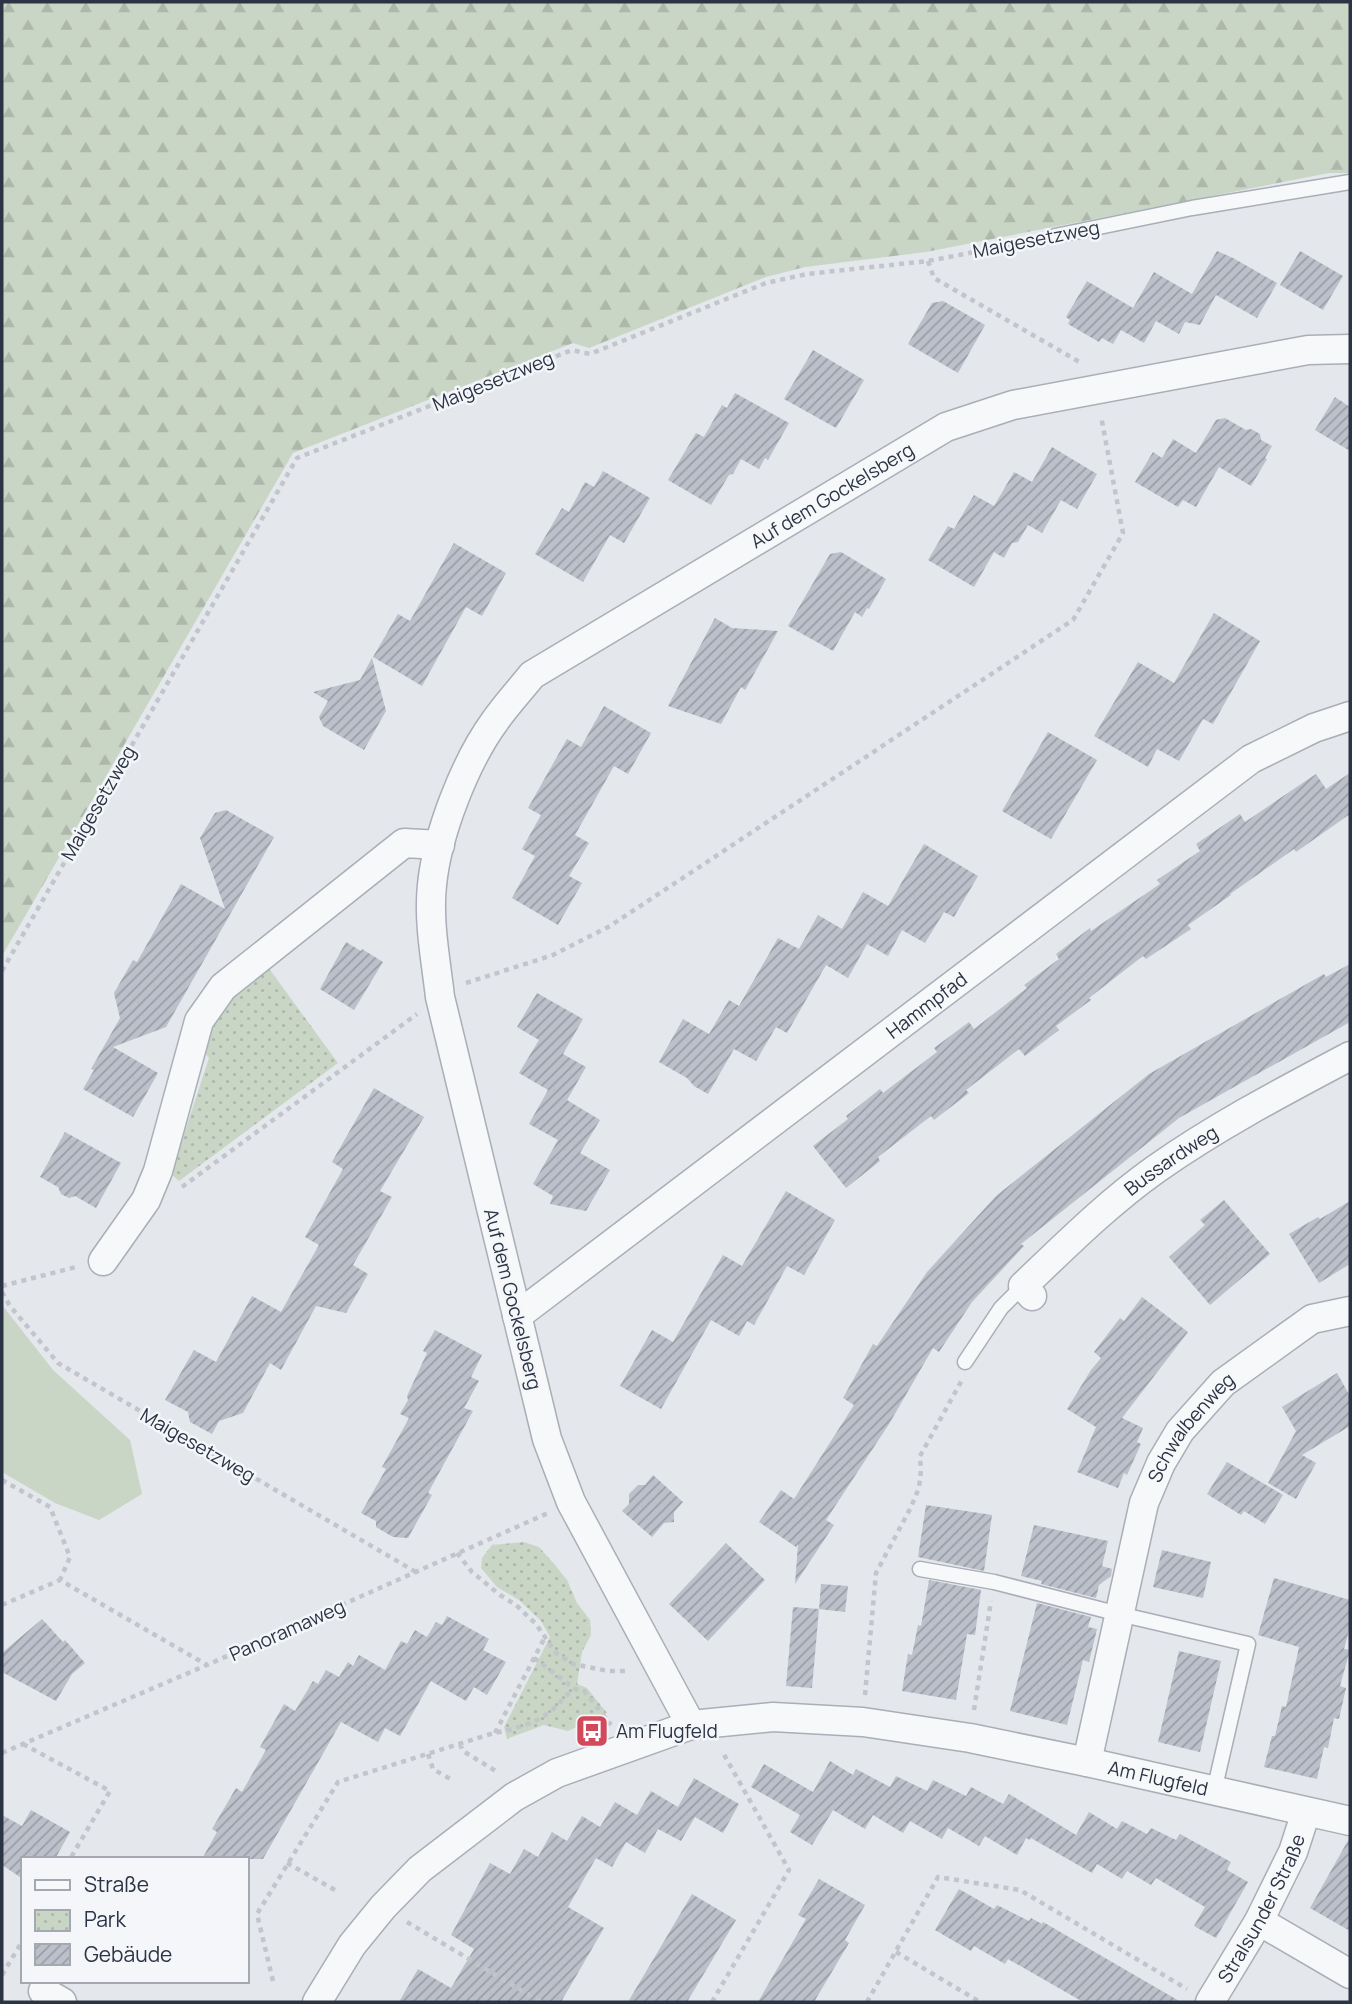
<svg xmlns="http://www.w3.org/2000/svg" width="1352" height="2004" font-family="Manrope,sans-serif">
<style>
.green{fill:#c9d6c5}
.forest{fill:url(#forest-firs)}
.park{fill:url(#park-dots)}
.building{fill:url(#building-hatch)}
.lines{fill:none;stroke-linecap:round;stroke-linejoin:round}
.lane-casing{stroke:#a9aeb7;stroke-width:17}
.street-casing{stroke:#a9aeb7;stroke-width:31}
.path{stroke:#c2c5cb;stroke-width:4.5;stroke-dasharray:5 5;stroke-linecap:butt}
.lane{stroke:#f7f8fa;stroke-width:14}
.street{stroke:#f7f8fa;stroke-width:28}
.labels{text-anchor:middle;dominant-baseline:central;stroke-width:5;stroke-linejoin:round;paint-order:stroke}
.street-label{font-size:19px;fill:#2b3445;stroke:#f4f6f9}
.poi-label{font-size:19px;fill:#2b3445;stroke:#f4f6f9;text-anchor:start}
</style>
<defs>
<pattern id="forest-firs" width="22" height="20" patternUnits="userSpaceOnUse" patternTransform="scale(1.75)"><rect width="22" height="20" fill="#c9d6c5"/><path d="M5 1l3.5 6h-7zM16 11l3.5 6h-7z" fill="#adb8ab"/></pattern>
<pattern id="park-dots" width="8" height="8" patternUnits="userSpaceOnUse" patternTransform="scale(1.75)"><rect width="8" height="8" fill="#c9d6c5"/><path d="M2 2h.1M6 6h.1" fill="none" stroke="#adb8ab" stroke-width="1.8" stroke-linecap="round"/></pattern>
<pattern id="building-hatch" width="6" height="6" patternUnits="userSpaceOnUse" patternTransform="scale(1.75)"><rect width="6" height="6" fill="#bbc0ca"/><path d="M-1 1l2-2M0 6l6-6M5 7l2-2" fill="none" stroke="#989da6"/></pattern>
</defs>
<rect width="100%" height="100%" fill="#e4e7ec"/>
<path class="green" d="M2 1305 53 1370 130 1440 142 1494 99 1520 55 1503 2 1472Z"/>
<path class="forest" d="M2 2H1350V173H1329L926 252 805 267 766 277 589 348 573 343 293 453 2 956Z"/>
<path class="park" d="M265 963 338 1063 179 1181 171 1174 209 1058 201 1048 228 994Z
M524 1542 539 1547 555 1565 567 1580 577 1603 590 1620 591 1635 582 1652 577 1684 587 1688 607 1713 568 1731 544 1725 507 1739 504 1727 550 1637 541 1621 519 1600 497 1587 481 1568 482 1558 492 1545Z"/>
<path class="building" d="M1217 251 1233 258 1277 283 1257 318 1216 295 1200 325 1185 322 1179 334 1156 321 1144 343 1121 330 1113 344 1102 338 1099 342 1068 324 1070 320 1066 317 1087 281 1133 308 1154 272 1192 294Z
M1300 251 1343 276 1323 310 1280 285Z
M943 301 985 325 958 373 908 344 932 303Z
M813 350 864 380 836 428 784 399Z
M735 393 789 423 768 460 765 458 759 469 741 459 733 474 729 475 711 505 668 480 696 433 704 437 722 405 727 408Z
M1335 397 1350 407V451L1315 430Z
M1225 418 1246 430 1251 429 1260 434 1261 440 1272 446 1265 458 1267 459 1251 486 1219 467 1196 507 1183 500 1178 507 1135 482 1153 452 1162 458 1173 439 1196 453 1216 420Z
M1052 447 1097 474 1077 509 1061 500 1042 533 1028 525 1018 542 1012 543 1004 558 994 552 974 587 928 560 948 526 954 529 974 495 994 506 1014 472 1032 482Z
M603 471 650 498 624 543 610 535 583 582 535 554 562 508 569 512 585 482 594 487Z
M454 543 506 573 482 616 466 607 422 686 373 657 398 614 410 621Z
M841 552 886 579 869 609 867 608 862 617 855 612 833 651 788 626 830 554Z
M1214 613 1260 641 1213 724 1203 719 1179 761 1157 749 1148 767 1094 736 1138 662 1174 683Z
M715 618 732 628 778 631 745 690 741 687 721 724 668 706Z
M372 658 386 711 364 750 323 726 319 717 328 701 313 692 360 680Z
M604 706 651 733 628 774 614 766 575 835 589 843 569 876 582 883 558 925 512 898 535 856 522 849 541 815 528 808 567 739 581 747Z
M1048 732 1097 760 1051 839 1002 811Z
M1350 773V814L1296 852 1294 849 1230 894 1231 895 1188 925 1191 929 1146 959 1143 956 1089 998 1091 1000 1056 1026 1059 1030 1025 1056 1019 1049 966 1090 969 1093 934 1120 931 1116 878 1157 880 1161 846 1188 813 1146 848 1119 846 1116 880 1089 883 1093 937 1052 934 1048 969 1022 974 1029 1027 988 1024 985 1059 959 1056 954 1090 928 1091 931 1160 884 1157 880 1200 851 1196 844 1240 814 1245 822 1316 774 1326 789Z
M226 810 274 837 166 1027 113 1047 158 1073 133 1117 83 1089 94 1070 91 1069 120 1018 114 993 133 960 137 962 181 884 225 909 200 838 215 813Z
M924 844 978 876 954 917 944 912 925 943 902 930 888 956 867 944 848 978 826 965 787 1033 776 1027 756 1061 734 1049 708 1094 694 1086 687 1078 659 1062 683 1019 709 1034 729 1000 739 1006 778 938 799 949 818 915 842 929 863 892 888 906Z
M346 942 361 951 362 949 383 962 354 1010 320 989Z
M1350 964V1022L1179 1118 1021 1244 1024 1246 972 1302 939 1352 933 1348 889 1424 826 1520 834 1525 795 1584 798 1544 796 1547 759 1522 781 1490 794 1499 854 1405 843 1398 873 1344 877 1346 927 1272 996 1196 1149 1074 1324 974 1326 977Z
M537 993 583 1019 563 1054 586 1067 567 1100 600 1120 580 1153 610 1170 586 1211 550 1204 553 1196 533 1184 558 1140 529 1124 548 1090 519 1073 539 1040 517 1027Z
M374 1088 424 1117 380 1191 392 1197 353 1265 368 1274 346 1313 316 1306 281 1370 270 1363 243 1413 219 1421 212 1434 190 1422 188 1412 165 1400 194 1350 216 1362 252 1296 281 1312 319 1245 305 1237 343 1169 332 1162Z
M65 1132 121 1163 96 1208 75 1196 69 1198 61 1194 58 1187 40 1177Z
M786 1191 835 1220 804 1275 787 1266 754 1325 747 1321 739 1336 711 1320 661 1409 620 1386 652 1330 673 1342 723 1255 742 1266Z
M1224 1200 1270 1254 1210 1305 1169 1257 1205 1225 1200 1220Z
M1350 1201V1264L1319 1283 1289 1234 1318 1217 1320 1219Z
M1142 1297 1188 1332 1122 1418 1143 1428 1137 1442 1141 1444 1127 1475 1124 1473 1118 1488 1077 1472 1096 1427 1067 1409 1091 1370 1101 1358 1094 1352 1120 1318 1124 1321Z
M435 1330 482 1355 471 1377 479 1381 464 1408 473 1411 428 1493 432 1495 408 1538 393 1537 376 1527V1521L361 1513 386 1469 382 1467 409 1418 400 1414 408 1400 407 1396 427 1353 423 1351Z
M1337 1373 1350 1396V1426L1302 1455 1316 1463 1296 1499 1268 1483 1296 1431 1282 1407Z
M1227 1462 1283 1495 1265 1524 1244 1511 1241 1515 1207 1494Z
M653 1475 683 1502 674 1512V1522L664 1523 652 1537 622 1511 629 1504V1494L638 1485H645Z
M926 1505 992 1515 984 1571 918 1557Z
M1034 1525 1108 1541 1102 1566 1112 1569 1111 1576 1099 1585 1096 1598 1041 1584 1042 1581 1021 1576Z
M726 1543 765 1580 708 1641 669 1604Z
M1162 1550 1211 1562 1203 1598 1153 1587Z
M1274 1578 1350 1600V1627L1344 1649 1350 1650 1340 1686 1346 1688 1339 1719 1334 1718 1328 1748 1324 1747 1317 1779 1264 1767 1272 1736H1275L1282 1706 1286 1707 1299 1647 1258 1635Z
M929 1580 981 1590 975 1635 967 1634 956 1700 902 1691 908 1654 912 1655 918 1625 921 1626Z
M821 1584 848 1586 845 1612 819 1609Z
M1037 1603 1091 1617 1088 1627 1097 1629 1089 1662 1083 1660 1067 1725 1010 1711Z
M793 1607 819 1609 812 1688 786 1686Z
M447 1616 489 1639 483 1650 506 1662 487 1695 474 1687 466 1701 431 1681 400 1736 385 1728 378 1742 341 1722 263 1859H202L217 1832 212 1829 236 1788 242 1792 266 1750 260 1747 284 1704 295 1711 313 1681 318 1684 326 1670 339 1677 348 1662 353 1666 359 1655 385 1670 401 1641 407 1644 415 1630 427 1637 436 1622 442 1625Z
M42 1619 63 1642 65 1640 85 1663 72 1674 56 1701 2 1672V1653Z
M1179 1651 1221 1661 1200 1752 1158 1742Z
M830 1761 853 1775 856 1769 890 1787 896 1776 927 1791 933 1780 966 1796 971 1787 1003 1804 1009 1794 1076 1835 1089 1812 1117 1829 1122 1821 1147 1834 1151 1828 1176 1840 1180 1834 1231 1862 1227 1870 1248 1882 1216 1938 1194 1926 1205 1907 1156 1878 1151 1885 1127 1871 1122 1879 1097 1864 1092 1873 1031 1838 1030 1840 1026 1838 1017 1855 985 1836 979 1846 948 1828 942 1839 910 1821 903 1833 873 1815 865 1829 833 1810 812 1845 790 1832 800 1815 751 1787 764 1764 813 1792Z
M694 1778 739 1804 723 1833 695 1817 681 1841 658 1829 645 1853 626 1842 612 1867 596 1858 568 1907 604 1928 561 2002H399L418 1969 451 1988 474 1949 451 1935 490 1863 510 1874 524 1849 538 1857 552 1832 567 1841 582 1816 600 1827 615 1802 637 1815 651 1791 678 1807Z
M31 1810 70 1832 55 1859H23V1873L20 1877 2 1865V1815L22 1826Z
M1350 1837V1931L1310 1908Z
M819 1879 865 1905 845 1940 849 1943 814 2002H758L806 1919 798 1915Z
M959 1889 994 1909 997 1905 1029 1921 1031 1918 1042 1924 1043 1922 1181 2002H1083L1008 1959 1005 1964 974 1946 971 1951 935 1930Z
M692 1894 736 1920 687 2002H628Z"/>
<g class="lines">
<defs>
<path id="lane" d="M1055 236 1192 208 1350 182
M965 1362 1001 1308 1023 1286
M920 1569 994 1582 1119 1614 1248 1644 1214 1791"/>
<g id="street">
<path d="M103 1261 146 1200 158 1171 199 1021 223 987 404 843 440 845"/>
<path id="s1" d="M1032 1296 1023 1286C1066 1245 1108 1203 1156 1169 1217 1126 1284 1091 1350 1056"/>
<path id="s2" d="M517 1316 1251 759 1314 728 1350 716"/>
<path id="s3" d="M691 1725 571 1502 547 1439 440 997C436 961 428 922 432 885 437 834 465 762 495 721 506 705 520 690 532 675L946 427 1013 405 1308 350 1350 349"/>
<path id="s4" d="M1087 1762 1144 1503 1161 1463 1180 1431 1223 1383 1312 1319 1350 1311"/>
<path d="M1259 1921 1350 1974"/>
<path d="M43 1991 62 2002"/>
<path id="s5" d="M317 2002 352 1945 383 1907 420 1869 514 1797 557 1773 691 1725 773 1717 863 1722 970 1738 1087 1762 1350 1821"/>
<path id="s6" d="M1210 2002 1259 1921 1293 1852 1306 1812"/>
</g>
</defs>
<use href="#lane" class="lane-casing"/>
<use href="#street" class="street-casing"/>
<path class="path" d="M928 261 934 278 1083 364
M2 971 297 458 572 350 590 354 766 283 807 274 928 261 1037 240
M466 983 553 955 610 926 1073 620 1123 533 1101 416
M182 1187 417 1014
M2 1286 76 1267
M2 1292 10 1306 58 1363 416 1572
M2 1480 50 1507 70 1557 60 1580
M457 1553 472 1572 500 1595 516 1605 536 1624 556 1653 573 1664 608 1671H630
M2 1605 60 1580 207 1665
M534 1658 575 1689
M865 1695 876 1573 911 1507 919 1488 921 1470 920 1456 962 1380
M974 1710 991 1601
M495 1733 545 1637
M23 1744 110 1791 70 1859
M460 1744 463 1751 499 1773
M2 1753 207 1665 548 1513
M428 1754 433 1769 452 1780
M287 1863 335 1890
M407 1922 541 2002
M896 1952 980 2002
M2 1975 23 1940
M273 1981 257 1914 338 1782 494 1733C515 1729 534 1724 551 1711 560 1704 565 1695 575 1689L585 1692 611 1725
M712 2002 789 1870 722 1751
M867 2002 938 1877 1020 1890 1187 1989"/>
<use href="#lane" class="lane"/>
<use href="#street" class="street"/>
</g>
<defs>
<symbol id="bus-square" viewBox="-11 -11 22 22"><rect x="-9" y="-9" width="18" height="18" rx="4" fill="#d1495b" stroke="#f4f6f9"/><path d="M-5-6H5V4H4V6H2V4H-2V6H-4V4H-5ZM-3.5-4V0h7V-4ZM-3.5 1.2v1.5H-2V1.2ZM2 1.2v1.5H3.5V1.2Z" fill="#fff"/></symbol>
</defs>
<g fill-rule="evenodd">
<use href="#bus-square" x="573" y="1712" width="38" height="38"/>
</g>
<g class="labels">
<g class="street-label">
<text transform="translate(1036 239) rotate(-11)">Maigesetzweg</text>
<text transform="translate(493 381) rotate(-22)">Maigesetzweg</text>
<text stroke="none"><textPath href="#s3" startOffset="1474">Auf dem Gockelsberg</textPath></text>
<text transform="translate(98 803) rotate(-60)">Maigesetzweg</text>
<text stroke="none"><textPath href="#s2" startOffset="514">Hammpfad</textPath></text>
<text stroke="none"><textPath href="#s1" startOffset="208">Bussardweg</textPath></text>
<text transform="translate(513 1299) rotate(76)">Auf dem Gockelsberg</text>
<text stroke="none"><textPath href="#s4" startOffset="355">Schwalbenweg</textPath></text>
<text transform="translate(198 1445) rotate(30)">Maigesetzweg</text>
<text transform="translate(287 1630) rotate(-24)">Panoramaweg</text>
<text stroke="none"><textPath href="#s5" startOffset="952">Am Flugfeld</textPath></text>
<text stroke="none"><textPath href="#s6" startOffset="107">Stralsunder Straße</textPath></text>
</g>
<g class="poi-label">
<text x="616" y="1731">Am Flugfeld</text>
</g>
</g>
<rect width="1352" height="2004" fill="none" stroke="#2b3445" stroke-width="7"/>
<rect x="21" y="1857" width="228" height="126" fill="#f4f6f9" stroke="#a4a8b1" stroke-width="2"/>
<rect x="35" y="1880" width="35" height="10" fill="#f7f8fa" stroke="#a4a8b1" stroke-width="2"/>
<text x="84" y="1892" font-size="21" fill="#2b3445">Straße</text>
<rect x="35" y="1910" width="35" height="21" fill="url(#park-dots)" stroke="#a4a8b1" stroke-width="2"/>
<text x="84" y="1927" font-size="21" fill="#2b3445">Park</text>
<rect x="35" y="1944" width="35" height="21" fill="url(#building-hatch)" stroke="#a4a8b1" stroke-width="2"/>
<text x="84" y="1962" font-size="21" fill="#2b3445">Gebäude</text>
</svg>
